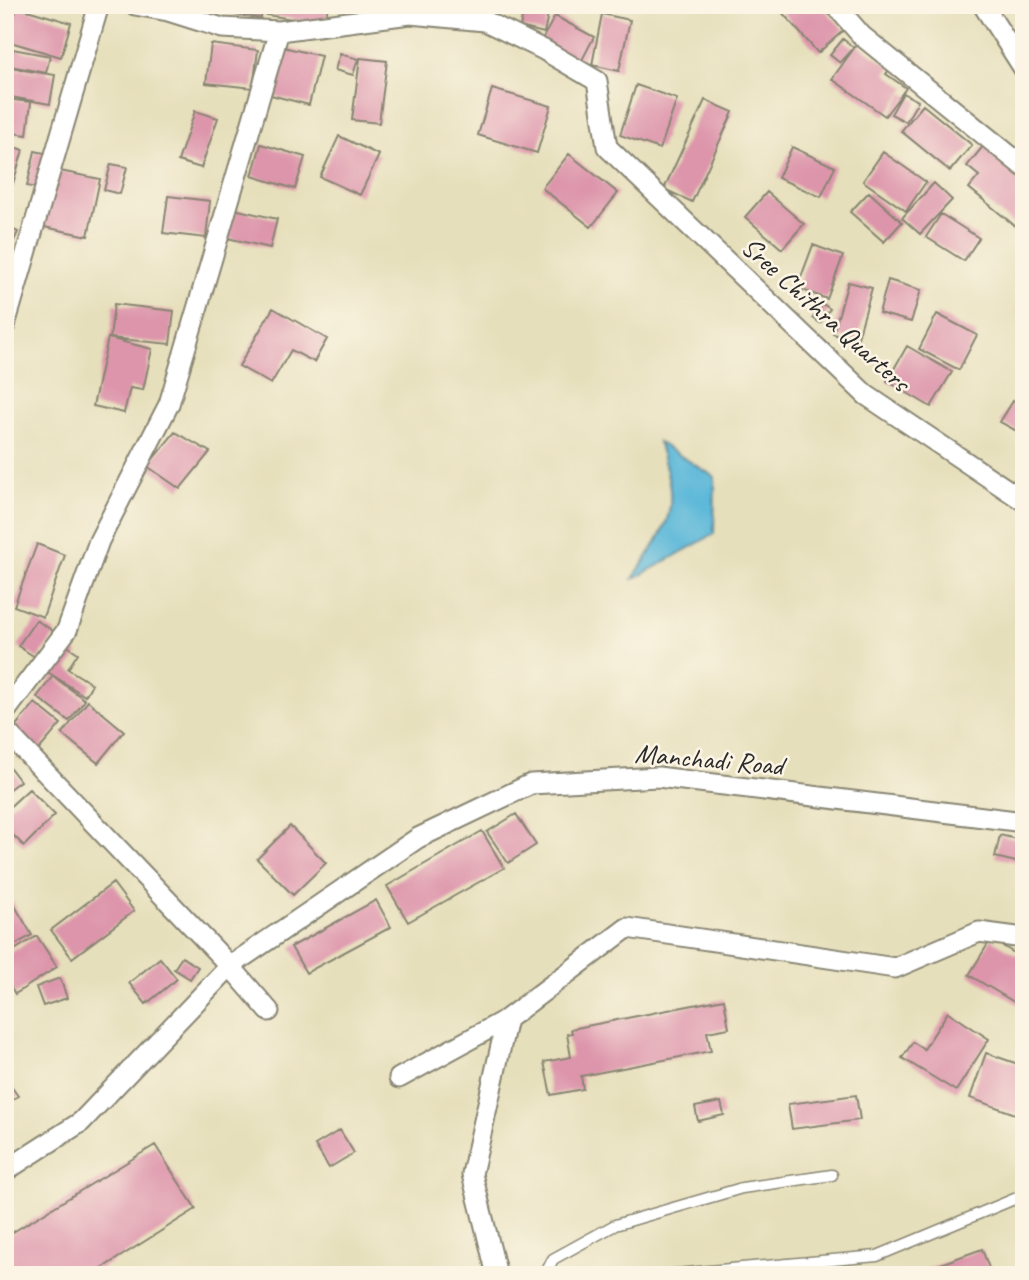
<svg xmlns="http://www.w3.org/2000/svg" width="1029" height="1280" font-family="Caveat,sans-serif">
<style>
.water{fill:#5bb8d9;stroke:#437282;stroke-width:2}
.building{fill:#dd95ab}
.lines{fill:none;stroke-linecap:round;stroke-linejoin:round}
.lane-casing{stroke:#888573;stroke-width:13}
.street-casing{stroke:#888573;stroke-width:23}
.lane{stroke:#fff;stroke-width:10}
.street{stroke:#fff;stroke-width:19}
.labels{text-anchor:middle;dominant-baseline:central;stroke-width:5;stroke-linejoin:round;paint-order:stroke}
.street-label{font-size:28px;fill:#2b2b2b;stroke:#fcf5e5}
</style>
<rect width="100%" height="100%" fill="#fcf5e5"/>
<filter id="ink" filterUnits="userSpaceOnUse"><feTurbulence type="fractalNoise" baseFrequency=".0143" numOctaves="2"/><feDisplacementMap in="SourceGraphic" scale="14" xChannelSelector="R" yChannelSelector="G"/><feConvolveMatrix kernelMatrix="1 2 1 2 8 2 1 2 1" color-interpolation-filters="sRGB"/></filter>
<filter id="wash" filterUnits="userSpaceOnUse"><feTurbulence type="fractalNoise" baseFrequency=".00686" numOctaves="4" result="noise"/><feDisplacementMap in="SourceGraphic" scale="28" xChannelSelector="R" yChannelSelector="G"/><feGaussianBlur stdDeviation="1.57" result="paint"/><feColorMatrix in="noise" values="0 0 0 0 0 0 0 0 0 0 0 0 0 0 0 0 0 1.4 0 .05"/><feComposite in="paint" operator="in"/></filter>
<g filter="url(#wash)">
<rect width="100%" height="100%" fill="#e6dfbb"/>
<path class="water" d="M658 442 715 477 714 534 632 580C670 522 682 512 658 442Z"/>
<g id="blocks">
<path class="building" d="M202 5H232L231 14 202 10Z
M237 5H263L261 18 235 15Z
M267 5H328L325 24 266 15Z
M525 5H550L544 33 520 27Z
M786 5H821L844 30 818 53 780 10Z
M17 7 71 23 61 57 7 41Z
M602 14 630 20 619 71 592 65Z
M555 16 594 37 581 62 541 41Z
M843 39 854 48 840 63 830 55Z
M211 44 258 50 253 88 206 83Z
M857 44 891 67 886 74 906 88 885 116 832 79Z
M283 47 321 56 309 105 271 95Z
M13 49 50 56 46 73 10 66Z
M340 54 358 59 353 75 335 70Z
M360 58 387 61 379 123 352 120Z
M5 67 55 75 50 104 5 96Z
M636 85 677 99 660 149 620 135Z
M492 89 551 106 537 153 478 135Z
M903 93 918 101 906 122 891 114Z
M5 99 31 102 27 135 5 132Z
M705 100 733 112 692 202 664 189Z
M923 105 972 145 950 171 901 131Z
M195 111 218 118 201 168 178 161Z
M339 136 379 155 360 195 320 177Z
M5 144 23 150 11 190 5 188Z
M261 144 305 157 295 189 252 176Z
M984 145 1024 178V228L1021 231 969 188 979 176 967 166Z
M792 147 835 167 821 197 778 178Z
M35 151 49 154 42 189 27 186Z
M883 152 926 182 906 211 863 181Z
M569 154 618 193 591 227 542 188Z
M111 164 127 167 120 194 104 190Z
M55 170 100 179 88 236 44 227Z
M934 183 952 200 920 234 902 218Z
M767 192 804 224 782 249 745 217Z
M869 192 902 222 884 242 850 212Z
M168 196 210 201 206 238 163 233Z
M230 208 277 219 270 248 223 237Z
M941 214 979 238 964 261 926 237Z
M5 226 18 232 5 260Z
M813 245 843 256 827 299 797 288Z
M888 280 921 290 911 322 879 313Z
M848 282 872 288 857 341 833 334Z
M114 304 174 311 170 344 110 338Z
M823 304 830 309 820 323 813 318Z
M273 308 327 339 314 362 291 350 271 384 239 366Z
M937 314 977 335 959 370 919 349Z
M108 338 152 349 143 390 130 388 124 413 93 406Z
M907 346 952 372 931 407 887 381Z
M1013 401 1024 407V435L1000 422Z
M175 432 210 452 180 489 147 466Z
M37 544 65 555 43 617 14 606Z
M36 620 56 633 38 659 18 646Z
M63 643 78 653 68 669 92 684 85 696 46 671Z
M53 676 85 700 69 721 37 697Z
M88 701 124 731 98 763 62 734Z
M35 703 61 724 37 752 11 731Z
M5 761 20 781 5 792Z
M29 789 55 815 24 846 5 827V811Z
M516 814 536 845 508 863 487 832Z
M290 826 326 863 293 895 257 859Z
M482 831 504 868 408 922 387 886Z
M1000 835 1024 841V864L995 857Z
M113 883 134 911 72 958 51 930Z
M376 900 391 927 306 973 291 947Z
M12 901 32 935 5 950V905Z
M37 936 57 967 15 994 5 977V956Z
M991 939 1024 959V1008L969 975Z
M182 957 198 967 190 979 174 969Z
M160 958 177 979 146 1004 129 983Z
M60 978 67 998 43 1006 36 987Z
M724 999 729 1028 707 1032 711 1051 581 1076 583 1089 551 1095 544 1062 571 1057 567 1034 572 1033 571 1029Z
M948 1012 989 1039 956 1091 902 1058 913 1042 924 1049Z
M986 1053 1024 1066V1117L970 1098Z
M5 1078 18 1096 5 1105Z
M856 1095 860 1120 792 1129 788 1104Z
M721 1102 724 1115 698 1121 695 1107Z
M340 1130 354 1153 329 1168 315 1145Z
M155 1145 196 1209 91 1275H5V1237Z
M982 1249 990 1271 981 1275H922L921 1271Z"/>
</g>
</g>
<g filter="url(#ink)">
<use href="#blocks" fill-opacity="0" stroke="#888573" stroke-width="2"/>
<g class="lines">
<defs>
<path id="lane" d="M545 1275 553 1259 615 1225 742 1188 832 1175
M664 1275 877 1256 1024 1195"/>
<path id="street" d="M135 5 168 11 222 28 279 31 410 14 485 21 544 50 597 81 607 147 866 395 1024 501
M835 5 862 36 1024 167
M983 5 1024 69
M5 325 99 5
M5 712 67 630 99 541 169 404 279 31
M5 730 230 966 269 1011
M399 1078 507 1019
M5 1171 81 1122 230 966 418 838 531 784 658 777 1024 822
M497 1275 472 1174 507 1019 627 928 895 968 979 932 1024 938"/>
</defs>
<use href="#lane" class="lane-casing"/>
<use href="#street" class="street-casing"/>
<use href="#lane" class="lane"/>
<use href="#street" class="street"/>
</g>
</g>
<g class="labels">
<g class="street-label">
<text transform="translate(826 314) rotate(42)">Sree Chithra Quarters</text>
<text transform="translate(709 759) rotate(5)">Manchadi Road</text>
</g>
</g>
<rect width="1029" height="1280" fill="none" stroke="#fcf5e5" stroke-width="28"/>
</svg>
